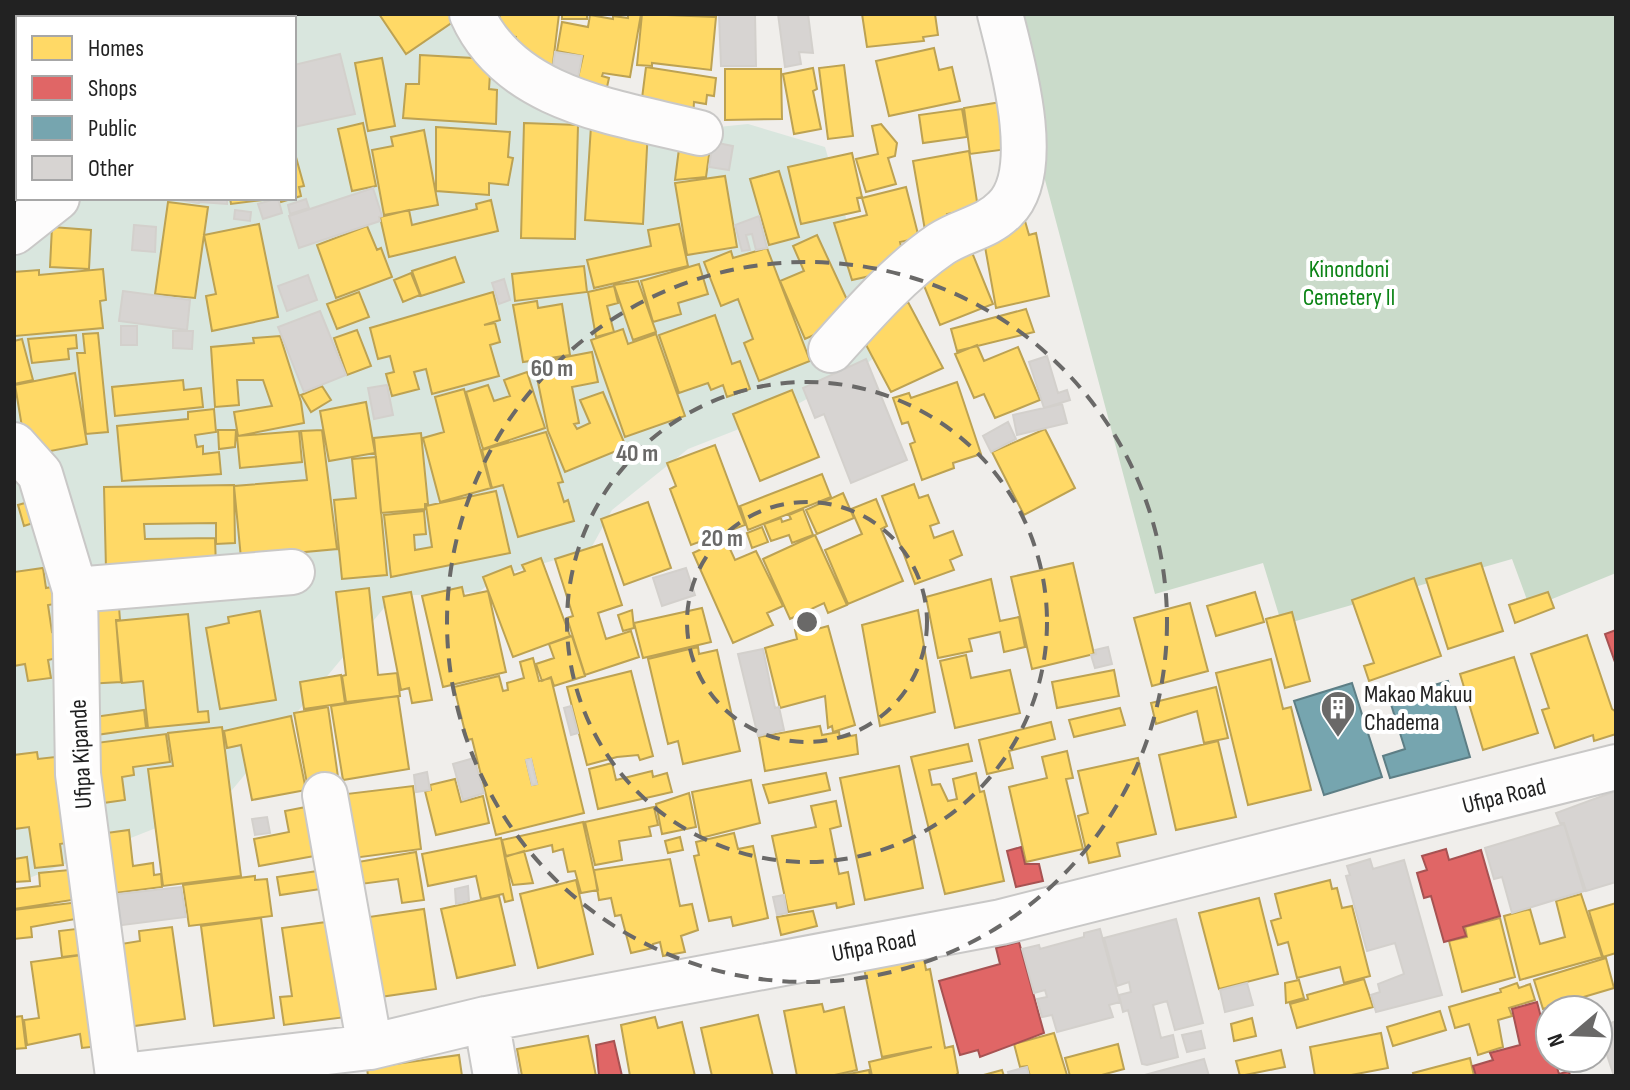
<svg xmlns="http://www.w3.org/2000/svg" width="1630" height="1090" font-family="'Sofia Sans Condensed',sans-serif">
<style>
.wetland{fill:#d9e6de;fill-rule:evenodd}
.cemetery{fill:#cadbca}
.homes{fill:#ffd966;stroke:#bda252;stroke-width:2;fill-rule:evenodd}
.shops{fill:#e06666;stroke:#a75252;stroke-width:2}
.public{fill:#76a5af;stroke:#5d7e85;stroke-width:2}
.building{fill:#d7d4d2;stroke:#d3d0cc;stroke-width:2}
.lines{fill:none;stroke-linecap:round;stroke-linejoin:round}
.street-casing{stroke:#c9c8c7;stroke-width:48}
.street{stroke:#fdfcfc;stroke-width:44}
.ring{fill:none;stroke:#6a6968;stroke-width:4;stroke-dasharray:14 10}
.labels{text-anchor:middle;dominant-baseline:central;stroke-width:8;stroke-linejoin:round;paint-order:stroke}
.park-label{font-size:24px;fill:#0c8416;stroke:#fff}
.poi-label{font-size:24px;fill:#222;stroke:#fff;text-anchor:start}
.street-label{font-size:24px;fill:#222;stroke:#fff}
.centre{fill:#6a6968;stroke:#fff;stroke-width:4}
.ring-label{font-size:24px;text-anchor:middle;font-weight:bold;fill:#6a6968;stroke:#fff;stroke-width:8;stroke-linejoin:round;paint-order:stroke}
</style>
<rect width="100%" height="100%" fill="#f0eeeb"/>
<path class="wetland" d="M14 14H498L544 76 708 128 748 124 825 147 849 228 900 289 918 318 861 369 785 411 688 449 612 510 590 550 499 576 479 592 394 596 222 802 14 884ZM18 18H294V198H18Z"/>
<path class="cemetery" d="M1027 14H1616V573L1530 608 1512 559 1282 625 1263 563 1155 594 1045 180 1022 20Z"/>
<path class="homes" d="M14 14H68L70 18H18V81L14 83Z
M111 14H172L173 18H113Z
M254 14H286L287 18H256Z
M379 14H462L463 15 406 54Z
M500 14H559L552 71 515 53 516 37 497 35Z
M562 14H587V19H562Z
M628 14H641L630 77 603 73 602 76 609 78 607 87 577 82 583 56 557 51 562 22 588 27 590 15 613 19V16L628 18Z
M642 14 716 17 711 70 652 63V66L637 65Z
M862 14H935L938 35 923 37 924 41 867 47Z
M934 48 939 70 952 67 960 101 889 116 876 61Z
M420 55 491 59 489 89 497 90 496 124 403 118 406 84H419Z
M382 58 395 126 368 131 355 63Z
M844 65 853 136 828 139 819 68Z
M646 67 716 78 714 96 707 95 706 104 694 102 693 118 641 106Z
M813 68 817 89 813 91 821 129 794 134 783 74Z
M725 69H781L782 119 725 120Z
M18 85V166L14 168V87Z
M1001 102 1008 149 970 154 964 108Z
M962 109 967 137 923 143 919 115Z
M363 123 376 186 352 191 338 129Z
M524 123 578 125 575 239 521 238Z
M881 124 897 143 895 156 888 158 896 184 866 192 856 159 878 154 872 126Z
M591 126 648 129 643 224 585 220Z
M436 127 510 132 508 157 513 158 508 185 489 183V195L436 191Z
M424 130 438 205 384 215 372 150 393 146 391 137Z
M681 133 711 141 706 177 675 180Z
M294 150 304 186 299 187 301 196 281 202 280 198H294Z
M969 151 978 208 947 214 950 232 926 236 913 161Z
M852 153 862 197 857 198 860 211 801 224 788 167Z
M779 171 799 237 769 245 750 179Z
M725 176 737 247 687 255 675 183Z
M906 187 919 238 900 242 906 268 852 280 834 223 867 215 862 198Z
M230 198H262V200L231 204Z
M491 200 498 231 389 257 380 217 409 210 412 225 477 209 476 204Z
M168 202 208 207 195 298 155 294Z
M1025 221 1029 235 1036 233 1049 296 996 308 982 230Z
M259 224 278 317 212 331 206 296 216 294 204 235Z
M679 224 688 266 594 288 587 260 651 246 648 230Z
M367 226 377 250 381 248 392 277 336 298 317 245Z
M52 227 91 230 89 269 50 267Z
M817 235 855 317 805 339 780 281 804 271 793 246Z
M969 245 993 304 940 325 916 266Z
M767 248 810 361 759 381 744 343 753 339 738 299 721 306 704 262 731 251 733 258Z
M455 257 464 282 421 296 412 271Z
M699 264 708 294 678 303 681 314 653 322 641 281Z
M584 266 587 292 515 301 512 274Z
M103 269 106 300 100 301 103 328 15 336 14 272 39 270V275Z
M411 273 420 295 403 302 394 280Z
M638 281 656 332 633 340 614 285Z
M614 286 618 303 607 306 614 332 596 337 588 292Z
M359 292 369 317 337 329 327 304Z
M493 292 500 320 484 325 495 323 500 342 490 345 499 376 432 394 426 369 414 372 419 389 392 396 386 374 394 372 390 356 378 359 370 328Z
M903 300 904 304 908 302 943 368 891 392 856 326Z
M537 301 538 308 562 304 570 355 523 362 513 305Z
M1026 309 1034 332 957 351 951 329Z
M715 315 732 364 740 361 750 389 727 397 723 385 711 390 708 383 679 393 659 335Z
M623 329 628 344 656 334 685 416 625 437 591 340Z
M357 330 371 366 347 375 334 338Z
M98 333 108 432 86 434 77 353H85L83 334Z
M76 335 77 348 68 349 69 359 32 363 28 339Z
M280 336 301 402 304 423 238 436 234 412 272 406 263 380H237L239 405 215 407 211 347 254 343 253 338Z
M22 339 33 380 14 384V341Z
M977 345 984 361 1018 347 1040 400 995 418 984 394 974 398 955 354Z
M592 352 598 382 572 387 579 423 574 424 577 429 590 423 580 400 603 392 626 447 565 472 548 431 534 363Z
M527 372 545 428 483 449 466 392 488 385 494 401 510 396 504 380Z
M75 373 87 444 50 451V454L26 451 15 385Z
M183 380 184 390 201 388 203 407 115 416 112 387Z
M957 382 981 454 953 463 954 468 922 480 910 444 915 442 908 422 902 424 893 398 909 393 911 398Z
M322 386 331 400 311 412 301 395Z
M464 389 491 488 440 502 423 438 444 432 435 397Z
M792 390 819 457 760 481 733 414Z
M366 402 375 453 329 461 320 411Z
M214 409 216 432 195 435 197 447 203 446V454L219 452 221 474 122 481 117 426 188 419V412Z
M1045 429 1075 488 1024 515 992 452Z
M218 430H236L235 447 219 449Z
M322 430 337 549 241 558 234 486 307 480 301 431Z
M299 431 302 462 240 468 237 436Z
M546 432 563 482 558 483 564 502 568 500 574 521 518 537 503 485 492 488 482 450Z
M421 433 428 504H425V509L381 513 374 438Z
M715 445 745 525 691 545 670 489 676 486 667 463Z
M376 457 387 575 342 579 334 500 356 498 352 459Z
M822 474 831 497 748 530 740 506Z
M914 484 919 498 928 495 939 523 930 526 934 538 953 531 962 555 950 560 954 570 915 584 882 496Z
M234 485 235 543 216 544V523L144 524 145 539 215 538 216 567 106 569 104 487Z
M496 491 510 553 391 577 384 515 424 511 426 534 414 535 415 550 432 547 426 506Z
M843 493 854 518 817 534 806 510Z
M876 499 887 526 881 529 903 581 848 604 825 550 862 534 851 509Z
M35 500 42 520 24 526 18 505Z
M648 502 671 568 624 585 601 519Z
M803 509 813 535 792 543 789 535 771 541 764 524 781 518 782 522 791 519 789 515Z
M762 527 768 542 752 548 747 533Z
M815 535 847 605 828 613 824 603 790 619 763 559Z
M725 538 735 560 756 551 783 606 767 613 773 625 733 643 693 553Z
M602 544 622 605 598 613 606 639 631 631 639 657 585 675 567 618 573 616 555 559Z
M541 558 570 636 513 657 483 577 511 566 514 575 525 571 522 565Z
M1073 563 1094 654 1032 669 1011 577Z
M1481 563 1503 631 1448 649 1426 579Z
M43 568 46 588 57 586 67 602 48 605 52 632 63 630 57 658 48 660 51 678 28 681 25 664 14 666V572Z
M1414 578 1441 656 1369 681 1364 666 1374 663 1352 600Z
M991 579 1000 621 1019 617 1025 647 1004 652 1000 632 969 639 972 651 938 658 926 597Z
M462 587 464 596 488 591 506 672 443 687 422 596Z
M369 588 378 675 397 673 400 696 346 702 342 676 346 675 336 592Z
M411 592 432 700 412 703 409 688 401 690 383 597Z
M1255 592 1264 622 1216 636 1207 606Z
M1548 592 1554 608 1515 623 1509 605Z
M1190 603 1208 671 1152 686 1134 618Z
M119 607 120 620H116L121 682 86 684 94 608Z
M702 608 711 642 643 658 634 623Z
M632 610 634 628 623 631 618 615Z
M918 610 935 712 880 726 862 625Z
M260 611 276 700 220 709 206 628 229 623 228 617Z
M1292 612 1310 681 1285 688 1266 619Z
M188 614 198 712 208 711 209 722 148 728 143 681 122 683 116 621Z
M809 626 810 631 828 626 855 725 833 732 832 726 828 728 825 696 780 708 765 648 797 639 795 630Z
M1587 635 1612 709 1616 712V734L1594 741 1593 735 1555 748 1542 710 1549 708 1531 654Z
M572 636 585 676 554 686 551 677 542 681 536 664 554 658 549 644Z
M698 647 699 654 717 650 740 751 683 764 678 741 668 744 648 659Z
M966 655 971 678 1010 670 1020 713 955 728 940 661Z
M1514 657 1538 733 1483 750 1460 674Z
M533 658 539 681 551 678 584 813 496 835 472 739 467 740 454 687 499 676 503 691 508 690 507 683 524 678 520 662ZM531 759 537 784 532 785 526 760Z
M1271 659 1283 709 1291 707 1311 790 1248 805 1216 673Z
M1114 670 1119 696 1057 708 1052 682Z
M631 671 653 756 640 760 638 755 617 757 587 765 567 687Z
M341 675 345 703 304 709 300 682Z
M1216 687 1228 738 1204 743 1197 711 1156 724 1151 703Z
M398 696 409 769 343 780 331 706Z
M328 707 339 784 308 789 294 713Z
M1120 708 1125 725 1074 737 1069 720Z
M144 710 146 728 89 736 87 718Z
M291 716 306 790 252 800 241 745 227 748 224 731Z
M1051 722 1055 739 1009 751 1013 768 987 774 979 740Z
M820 726 822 735 839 732 840 738 856 735 858 754 765 771 759 737Z
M222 727 241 876 163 886 148 769 173 766 168 733Z
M166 734 170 762 133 767 134 775 122 777 125 800 96 804 88 744Z
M1218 741 1236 817 1176 830 1159 755Z
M968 744 972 761 929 770 932 785 940 784 948 801 957 799 953 779 976 773 980 792 984 791 1004 881 945 894 911 757Z
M1067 751 1073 778 1066 779 1083 849 1026 862 1009 787 1047 778 1042 757Z
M37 752 38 759 55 757 71 842 60 844 63 865 35 868 29 827 14 829V755Z
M1138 758 1156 834 1117 843 1120 856 1089 863 1078 816 1088 813 1078 771Z
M612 763 616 780 652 771 653 777 667 773 672 792 598 809 589 769Z
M899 766 923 888 865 900 840 778Z
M826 773 830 790 769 803 763 785Z
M455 779 461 802 483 796 489 823 436 835 425 791 431 790 430 785Z
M751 780 760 823 701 838 692 792Z
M413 786 421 849 346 859 338 795Z
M689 793 696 827 662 834 656 804Z
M836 801 841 826 830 829 839 874 848 872 854 904 837 908 836 903 788 912 772 836 816 827 811 806Z
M311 806 320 855 259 866 254 839 289 832 285 811Z
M654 807 658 825 649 827 651 836 619 841 622 860 595 865 585 822Z
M583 822 598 890 581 893 575 871 568 872 563 849 553 852 552 845 506 856 502 840Z
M129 830 133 866 153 863 154 875 161 874 162 887 107 894 99 834Z
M734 833 738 849 753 846 768 918 733 926 731 917 709 921 694 856 699 855 696 842Z
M680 837 683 850 668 853 665 841Z
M501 838 513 900 505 902 503 894 481 899 476 876 428 886 422 854Z
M524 851 533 883 513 885 505 857Z
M416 852 424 900 402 903 398 879 361 884 358 862Z
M27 857 30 881 15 882 14 859Z
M670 859 680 906 692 904 698 930 681 936 685 952 663 956 660 942 653 944V948L631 953 621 915 615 916 611 898 599 900 594 870Z
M331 869 334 887 280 895 277 877Z
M69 870 72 900 14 909V880L15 889 40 886 39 873Z
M255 876V880L267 879 272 916 189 926 183 885Z
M576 880 593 954 538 968 520 894Z
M1330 880 1332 889 1337 888 1342 908 1352 906 1370 976 1344 983 1340 967 1297 978 1288 942 1278 945 1271 921 1281 918 1275 894Z
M1581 894 1602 957 1520 980 1504 916 1530 909 1540 944 1565 937 1556 901Z
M499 896 515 965 457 978 441 909Z
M1259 898 1278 974 1219 989 1199 913Z
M79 902 81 918 31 927 32 937 14 939V910Z
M1616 903V953L1603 957 1589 911Z
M424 909 436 989 373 998 362 918Z
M813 911 817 926 781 935 777 917Z
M261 918 274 1018 214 1026 201 926Z
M1500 918 1515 977 1462 992 1449 941 1467 937 1465 927Z
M341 920 354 1016 284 1025 280 997 292 996 282 928Z
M172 927 185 1019 127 1027 115 945 140 941 139 931Z
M84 928 87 954 62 957 59 931Z
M923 953 926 970 930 969 945 1048 953 1046 958 1073 955 1076H872L869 1062 932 1047 882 1057 864 968Z
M89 954 99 1046 82 1048 80 1034 27 1045 24 1020 39 1018 31 962Z
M1606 958 1614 988 1543 1009 1534 980Z
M1364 979 1373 1007 1297 1028 1290 1004 1308 999 1307 995Z
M1299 980 1304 998 1286 1003 1285 983Z
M1517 983 1519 988 1530 984 1535 1000 1509 1008 1512 1016 1498 1020 1503 1047 1478 1055 1469 1024 1455 1028 1449 1007 1501 992 1500 989Z
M822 1004 824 1012 844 1007 857 1070 830 1076H797L784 1011Z
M1440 1011 1446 1030 1393 1046 1387 1027Z
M758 1015 773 1076H712L701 1028Z
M22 1016 26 1048 14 1049V1017Z
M655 1017 658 1028 682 1022 695 1076H630L621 1025Z
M1252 1018 1256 1036 1234 1041 1231 1024Z
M1054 1033 1067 1075 1030 1076 1027 1066 1020 1067 1014 1044Z
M1381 1033 1388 1068 1346 1076H1315L1310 1047Z
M588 1036 596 1076H522L517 1049Z
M1118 1044 1124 1069 1098 1076H1070L1065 1058Z
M1281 1050 1285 1067 1240 1076 1236 1061Z
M459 1055 462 1076H368L367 1068Z
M1470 1058 1474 1076H1414L1413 1073Z
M869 1070 870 1076H839Z
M1002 1070 1004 1076H980Z"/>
<path class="shops" d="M1616 630V665L1605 634Z
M1021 847 1025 864H1039L1043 881 1016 887 1007 851Z
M1446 849 1449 860 1481 850 1500 916 1463 927 1466 936 1444 942 1431 896 1424 898 1417 873 1427 870 1422 856Z
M1019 942 1044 1033 980 1057 978 1050 960 1055 939 981 1000 964 996 948Z
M1537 1002 1542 1021 1548 1019 1550 1025V1058H1554L1559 1074 1569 1071 1570 1076H1476L1473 1066 1493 1060 1490 1053 1520 1045 1512 1009Z
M614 1041 622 1076H599L596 1045Z"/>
<path class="public" d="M1448 681 1470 757 1390 778 1383 756 1405 749 1389 698Z
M1352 683 1382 777 1324 795 1294 701Z"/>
<path class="building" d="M719 14H755L756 66H721Z
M778 14H808L813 53 799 52 801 64 785 67Z
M555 52 582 56 578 78 551 80Z
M340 54 355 114 294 127V65Z
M713 142 733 146 729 170 709 167Z
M373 188 382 216 379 217 380 221 299 248 289 216Z
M167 198H200L199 203Z
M201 198H227V204L200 202Z
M278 198 282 213 263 219 258 204Z
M306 199 309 208 290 214 288 205Z
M235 210 251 212 250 221 234 219Z
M759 216 767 248 756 250 752 234 746 235 750 250 742 251 735 225Z
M134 225 156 227 155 252 132 250Z
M308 275 317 300 287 311 278 286Z
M504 279 510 300 499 304 492 283Z
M123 291 190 300 187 330 119 321Z
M320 311 346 375 304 392 278 327Z
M121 326H137V345H121Z
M173 331H193L192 349 173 348Z
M1047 356 1058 393 1067 390 1070 400 1044 408 1029 362Z
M866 359 907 460 851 483 824 414 815 418 803 388Z
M387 385 393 415 374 419 368 388Z
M1062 404 1067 423 1017 435 1013 415Z
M1008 422 1016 439 991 452 983 436Z
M686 568 695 595 662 606 653 578Z
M1108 647 1112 664 1095 668 1091 655 1096 654 1095 650Z
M763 649 775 708 779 707 784 730 758 736 738 654Z
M571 706 578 733 571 735 564 708Z
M474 758 484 793 463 800 453 764Z
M531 759 537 784 532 785 526 760Z
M427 772 430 790 416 792 414 775Z
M1616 791V882L1586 891 1564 823H1560L1556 813Z
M267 817 270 833 255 835 252 819Z
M1564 824 1584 891 1512 913 1502 877 1494 879 1485 848Z
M1370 859 1373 869 1404 860 1442 995 1376 1012 1371 995 1380 992 1378 984 1404 974 1395 943 1367 951 1346 876 1350 875 1347 866Z
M468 886 469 901 456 904 455 889Z
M181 887 186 917 115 926 110 895Z
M784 895 787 913 777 915 773 897Z
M1176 919 1203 1023 1175 1030 1167 1001 1153 1005 1161 1038 1173 1035 1178 1057 1147 1065 1142 1064 1128 1010 1123 1012 1119 995 1131 992 1129 982 1117 986 1104 938Z
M1100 929 1120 1002 1109 1005 1113 1017 1057 1032 1052 1015 1042 1017 1037 999 1047 997 1045 990 1034 993 1022 949 1039 945 1040 949 1084 937V933Z
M1247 983 1253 1005 1225 1012 1220 990Z
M1616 1021V1076H1614L1598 1028Z
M1201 1031 1205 1048 1187 1052 1182 1035Z
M1562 1058H1585V1059L1565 1066Z
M1204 1059 1209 1076H1141Z
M1027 1067 1029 1076H1009L1008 1072Z"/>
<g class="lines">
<defs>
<path id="street" d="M472 14C511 101 617 112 700 133
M215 18 219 14
M14 232 57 198
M831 350C864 313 900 272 941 244 962 230 987 228 1005 209 1044 171 1012 61 1000 14
M14 445 40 474 75 590 78 774 118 1076
M75 590 292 572
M325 795 370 1047
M486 1019 496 1076
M123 1076 370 1047 486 1019 1001 922 1616 767"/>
</defs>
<use href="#street" class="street-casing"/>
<use href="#street" class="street"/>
</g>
<g class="ring">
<circle cx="807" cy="622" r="120"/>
<circle cx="807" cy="622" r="240"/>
<circle cx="807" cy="622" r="360"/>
</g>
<defs>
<symbol id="building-pin" viewBox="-11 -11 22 30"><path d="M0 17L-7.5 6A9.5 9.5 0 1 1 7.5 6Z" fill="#6a6968" stroke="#fff"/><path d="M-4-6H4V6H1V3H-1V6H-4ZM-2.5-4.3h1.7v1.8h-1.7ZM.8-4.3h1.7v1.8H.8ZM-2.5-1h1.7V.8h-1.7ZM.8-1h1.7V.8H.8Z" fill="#fff"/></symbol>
</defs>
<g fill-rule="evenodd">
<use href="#building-pin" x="1318" y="688" width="40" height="54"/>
</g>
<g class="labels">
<g class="park-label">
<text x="1349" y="269">Kinondoni<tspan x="1349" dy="28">Cemetery II</tspan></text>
</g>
<g class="poi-label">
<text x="1364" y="694">Makao Makuu<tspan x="1364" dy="28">Chadema</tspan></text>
</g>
<g class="street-label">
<text transform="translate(81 754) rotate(-93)">Ufipa Kipande</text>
<text transform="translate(1504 796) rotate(-14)">Ufipa Road</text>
<text transform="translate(874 946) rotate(-11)">Ufipa Road</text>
</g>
</g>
<circle cx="807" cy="622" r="12" class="centre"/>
<g class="ring-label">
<text x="552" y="376">60 m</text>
<text x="637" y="461">40 m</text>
<text x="722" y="546">20 m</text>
</g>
<rect width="1630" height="1090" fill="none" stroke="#222222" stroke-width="32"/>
<rect x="16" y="16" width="280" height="184" fill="#ffffff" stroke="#a7a7a7" stroke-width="2"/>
<rect x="32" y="36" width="40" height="24" fill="#ffd966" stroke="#a7a7a7" stroke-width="2"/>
<text x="88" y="56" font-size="24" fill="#222222">Homes</text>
<rect x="32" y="76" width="40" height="24" fill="#e06666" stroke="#a7a7a7" stroke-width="2"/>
<text x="88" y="96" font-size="24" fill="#222222">Shops</text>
<rect x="32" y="116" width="40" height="24" fill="#76a5af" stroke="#a7a7a7" stroke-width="2"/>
<text x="88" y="136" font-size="24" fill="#222222">Public</text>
<rect x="32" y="156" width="40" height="24" fill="#d7d4d2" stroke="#a7a7a7" stroke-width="2"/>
<text x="88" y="176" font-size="24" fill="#222222">Other</text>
<g transform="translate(1574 1034) rotate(251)"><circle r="38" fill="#ffffff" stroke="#a7a7a7" stroke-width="2"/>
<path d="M0-6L14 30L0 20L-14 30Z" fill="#6a6968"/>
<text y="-12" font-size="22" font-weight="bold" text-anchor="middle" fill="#222222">N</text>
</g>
</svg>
